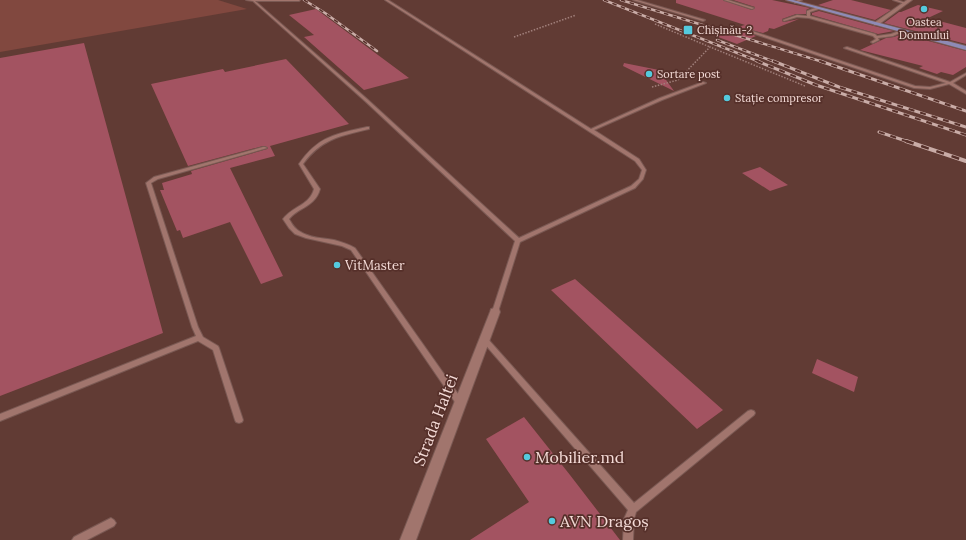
<svg xmlns="http://www.w3.org/2000/svg" width="966" height="540" font-family="Lora,serif">
<style>
.green{fill:#81483f}
.building{fill:#a35361}
.lines{fill:none;stroke-linecap:round;stroke-linejoin:round}
.lane-casing{stroke:#7a5953;stroke-width:2}
.street-casing{stroke:#7a5953;stroke-width:2}
.primary-casing{stroke:#7a5953;stroke-width:2}
.path{stroke:#a07f7a;stroke-width:1.5;stroke-dasharray:1.5 1.5;stroke-linecap:butt}
.lane{fill:#a1756d;fill-rule:evenodd}
.street{fill:#a1756d;fill-rule:evenodd}
.primary{fill:#8e8bb6;fill-rule:evenodd}
.rail-far2-casing{stroke:#c9aca7;stroke-width:2.5}
.rail-far1-casing{stroke:#c9aca7;stroke-width:3}
.rail-casing{stroke:#c9aca7;stroke-width:4}
.rail-far2{stroke:#56302a;stroke-width:1.5;stroke-dasharray:4.5;stroke-linecap:butt}
.rail-far1{stroke:#56302a;stroke-width:2;stroke-dasharray:6;stroke-linecap:butt}
.rail{stroke:#56302a;stroke-width:2.5;stroke-dasharray:8;stroke-linecap:butt}
.poi-dot{fill:#54cade;stroke:#56302a;stroke-width:1.5}
.labels{text-anchor:middle;dominant-baseline:central;stroke-width:3.5;stroke-linejoin:round;paint-order:stroke}
.far-poi-label{font-size:11px;fill:#f4dbd7;stroke:#56302a;text-anchor:start}
.poi-label{font-size:13px;fill:#f4dbd7;stroke:#56302a;text-anchor:start}
.near-street-label{font-size:16px;fill:#f4dbd7;stroke:#56302a}
.near-poi-label{font-size:16px;fill:#f4dbd7;stroke:#56302a;text-anchor:start}
</style>
<rect width="100%" height="100%" fill="#613b34"/>
<path class="green" d="M0 0H218L247 9 0 52Z"/>
<path class="building" d="M676 0H723L752 10 755 7 733 0H772L810 8 806 10V14H796L782 19V21L784 22 799 19 774 29 769 28 768 31 763 33 751 30V34L756 36 737 44 710 34 745 25 676 3Z
M833 0H851L891 10 875 20 818 5Z
M918 5 943 11 928 18 966 28V44L884 23 899 12H901Z
M316 9 409 78 364 90 304 37 314 35 289 15Z
M819 11 874 26 894 31 878 34 812 15V13Z
M902 34 966 51V67L953 75 941 72 937 74 919 68 923 66 860 50 886 38 894 37Z
M84 43 163 333 0 396V58Z
M286 59 349 124 270 146 275 156 230 168 283 276 261 284 230 222 183 238 180 230 177 231 160 190H164L162 183 192 174 191 171 267 149 268 148 263 146 188 166 151 84 223 69 225 72Z
M624 63 659 70 674 91 623 66Z
M760 167 788 185 770 191 742 173Z
M575 279 723 410 697 429 551 290Z
M817 359 858 377 854 392 812 373Z
M524 417 570 475 620 540H470L529 502 486 439Z"/>
<g class="lines">
<defs>
<path id="lane" d="M246 0H300L299 1H255L367 99 519 238 631 186 639 179 642 170 635 161 385 0H388L591 129 660 98 703 82 706 83 662 100 594 130 639 159 646 170 643 179 635 188 520 242 498 312 497 314H493L492 312 515 241 365 101 253 1Z
M633 0H637L705 20 703 21Z
M724 0H728L754 8 752 9Z
M798 0H802L795 3 794 2Z
M893 0H897L906 3 905 4Z
M818 7 819 9 810 12V16L875 34 877 36 891 34 902 30 904 31 893 36 878 38 879 40 873 43 871 42 876 39 873 36 809 18 797 17 784 21 783 20 797 15 807 16V11Z
M752 31 915 86 930 87 946 83 844 48 847 47 950 82 966 73V75L953 83 966 91V94L949 84 930 89 914 88 752 33Z
M367 127H369V129C340 136 321 139 303 164L320 189C315 207 299 207 289 219 292 224 294 228 299 231 309 238 322 238 334 240 341 242 348 244 355 248L463 401 464 403 463 405 460 406 457 405 351 250 342 246 306 238 295 234 289 228 283 219C293 206 310 205 314 189L299 164C318 136 336 134 367 127Z
M263 147H265L267 148 158 179 151 183 198 327 203 337 218 346 219 348 243 420 242 422 239 423 236 422 235 420 213 350 198 341 0 421V414L196 336 192 327 146 183 154 177Z
M485 337 487 338 634 503 748 411 751 410 754 411 755 413 754 415 636 512 634 519 633 540H623L624 519 628 510 483 342 482 340 483 338Z
M111 518 114 520 116 523 114 526 87 540H72L74 537Z"/>
<path id="street" d="M907 0H912L878 25H874V23Z
M495 308 499 309 500 312 416 540H400L490 312 491 309Z"/>
<path id="primary" d="M786 0H793L966 46V50Z"/>
</defs>
<use href="#lane" class="lane-casing"/>
<use href="#street" class="street-casing"/>
<use href="#primary" class="primary-casing"/>
<path class="path" d="M655 24 710 47
M514 37 576 15
M652 87 678 80 710 47 805 86"/>
<use href="#lane" class="lane"/>
<use href="#street" class="street"/>
<use href="#primary" class="primary"/>
<defs>
<path id="rail-far2" d="M304 0 325 13 377 51
M604 0 760 62
M621 0 823 62
M717 40 775 62"/>
<path id="rail-far1" d="M757 61 816 85 966 135
M773 61 839 87 966 127
M820 61 966 111
M879 132 909 142"/>
<path id="rail" d="M906 141 966 161"/>
</defs>
<use href="#rail-far2" class="rail-far2-casing"/>
<use href="#rail-far1" class="rail-far1-casing"/>
<use href="#rail" class="rail-casing"/>
<use href="#rail-far2" class="rail-far2"/>
<use href="#rail-far1" class="rail-far1"/>
<use href="#rail" class="rail"/>
</g>
<g class="poi-dot">
<circle cx="924" cy="9" r="4"/>
<rect x="683" y="25" width="10" height="10" rx="2"/>
<circle cx="649" cy="74" r="4"/>
<circle cx="727" cy="98" r="4"/>
<circle cx="337" cy="265" r="4"/>
<circle cx="527" cy="457" r="4"/>
<circle cx="552" cy="521" r="4"/>
</g>
<g class="labels">
<g class="far-poi-label">
<text x="924" y="22" text-anchor="middle">Oastea<tspan x="924" dy="13">Domnului</tspan></text>
<text x="697" y="30">Chișinău-2</text>
<text x="657" y="74">Sortare post</text>
<text x="735" y="98">Stație compresor</text>
</g>
<g class="poi-label">
<text x="345" y="265">VitMaster</text>
</g>
<g class="near-street-label">
<text transform="translate(435 420) rotate(-69)">Strada Haltei</text>
</g>
<g class="near-poi-label">
<text x="535" y="457">Mobilier.md</text>
<text x="560" y="521">AVN Dragoș</text>
</g>
</g>
</svg>
